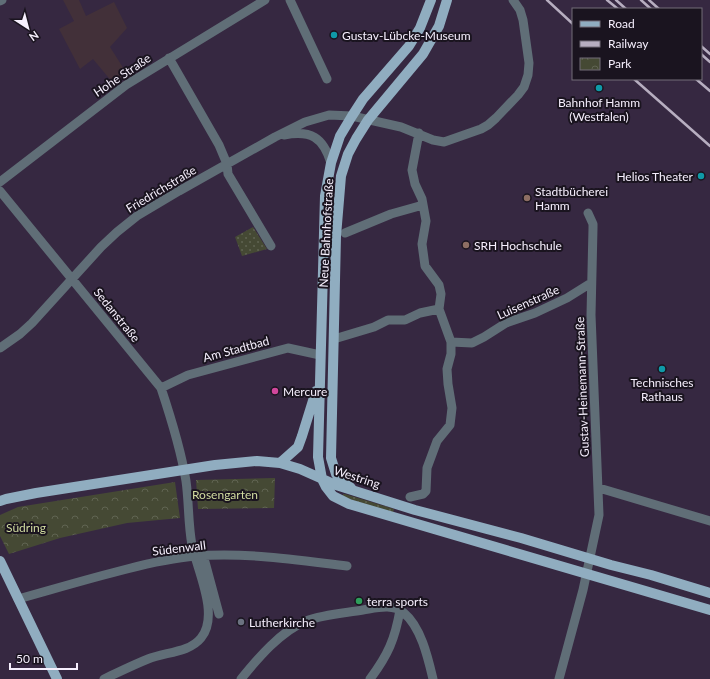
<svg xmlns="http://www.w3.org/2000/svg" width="710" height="679" font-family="Lato,sans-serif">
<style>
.education{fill:#423039}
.grass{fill:url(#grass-dots)}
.park{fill:url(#park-crowns)}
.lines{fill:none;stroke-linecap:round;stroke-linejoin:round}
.minor{stroke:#606e77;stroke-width:9}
.major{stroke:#90adc0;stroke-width:10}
.rail{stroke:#b7aec0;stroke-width:2.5}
.culture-dot{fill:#0f9aa8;stroke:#1a141f;stroke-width:1.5}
.education-dot{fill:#8d6e63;stroke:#1a141f;stroke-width:1.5}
.hotel-dot{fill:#d1479c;stroke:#1a141f;stroke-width:1.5}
.leisure-dot{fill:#2e9e5b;stroke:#1a141f;stroke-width:1.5}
.worship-dot{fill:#6b7280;stroke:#1a141f;stroke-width:1.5}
.labels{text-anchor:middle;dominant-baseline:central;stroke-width:4;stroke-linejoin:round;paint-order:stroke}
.poi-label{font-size:12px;fill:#f6effd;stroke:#1a141f;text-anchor:start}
.street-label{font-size:12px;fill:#f6effd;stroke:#1a141f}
.park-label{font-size:12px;fill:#d1dca0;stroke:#1a141f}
</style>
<defs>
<pattern id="grass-dots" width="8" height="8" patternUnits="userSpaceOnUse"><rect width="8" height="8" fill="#454934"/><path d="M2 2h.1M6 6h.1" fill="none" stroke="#606452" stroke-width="1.8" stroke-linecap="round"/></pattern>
<pattern id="park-crowns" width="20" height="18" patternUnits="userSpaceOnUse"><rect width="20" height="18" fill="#454934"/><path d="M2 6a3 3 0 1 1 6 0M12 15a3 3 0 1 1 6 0" fill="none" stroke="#606452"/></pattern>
</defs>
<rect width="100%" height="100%" fill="#362841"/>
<path class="education" d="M63 0H79L86 16 114 2 127 28 110 47 127 74 113 83 93 59 80 69 59 29 74 21Z"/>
<path class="grass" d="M253 227 267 249 242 256 235 237Z
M343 494H345L394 509 393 513 352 500 343 496Z"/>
<path class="park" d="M275 478 274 508 198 509 196 480Z
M175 482 180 518 127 523 60 538 9 554 0 536V515L18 507Z"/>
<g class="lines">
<path class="minor" d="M290 0 327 79
M0 1 2 0
M169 58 219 145 227 164 228 174 271 246
M284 135C311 130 323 137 331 163
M0 182 126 85 265 0
M0 191 161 388C171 418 181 450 186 481 189 502 188 524 192 545 197 570 220 615 201 638 189 653 165 652 148 659 133 665 119 672 104 679
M345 233 391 214 423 205
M334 339 374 327 388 320H405L420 313 439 309
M451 342 472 343 484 337 506 323 535 313 567 298 591 283
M0 348 20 334 32 323 101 247 117 232 137 216 179 191 275 137 305 122 329 115 352 116 401 127 433 140 444 142 481 129 488 125 496 118 518 95 524 87 528 75 529 63 523 20 520 10 513 0
M161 388 188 375 288 348 320 355
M599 488 710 521
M410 497 423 494 426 491 427 468 437 441 450 425 452 408 448 384 447 369 451 354V342L439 309 441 294 439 285 425 266 422 244 426 221 422 199 415 184 412 170 419 133
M205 562 219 614
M18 599C54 589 91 578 127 569 150 563 172 558 196 556 246 552 297 560 347 566
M241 679C258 658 281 631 306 621 324 614 345 613 363 610 376 608 393 603 404 613 421 627 428 658 433 679
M370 679C388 655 395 639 400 610
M559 679 583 590 599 515 591 315 593 228V224L588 213"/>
<path class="major" d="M431 0 420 28 409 46 363 99 352 116 340 136 331 163 325 196 318 457 322 479 326 487 333 496 349 504 710 610
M280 463 298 447 302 436 316 391
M351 488 336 474 331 458 336 236 341 176 348 154 356 139 368 120 423 54 439 26 447 0
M0 501 6 499 36 493 215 465 257 461 280 463 300 469 336 485 415 510 521 538 611 565 651 575 710 593
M0 561 57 679"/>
<path class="rail" d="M547 0 573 24
M607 0 618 9
M616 0 626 9
M641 0 651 9
M649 0 659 9
M701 46 710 54
M701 54 710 62
M634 79 710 146
M696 79 710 91"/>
</g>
<g class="culture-dot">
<circle cx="334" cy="35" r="4"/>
<circle cx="599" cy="88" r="4"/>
<circle cx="701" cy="176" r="4"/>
<circle cx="662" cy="369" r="4"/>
</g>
<g class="education-dot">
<circle cx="527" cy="198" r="4"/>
<circle cx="466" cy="245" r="4"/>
</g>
<circle class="hotel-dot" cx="275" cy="391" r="4"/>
<circle class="leisure-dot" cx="359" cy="601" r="4"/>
<circle class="worship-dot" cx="241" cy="622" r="4"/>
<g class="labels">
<g class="poi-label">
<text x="342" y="35">Gustav-Lübcke-Museum</text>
<text x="599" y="102" text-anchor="middle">Bahnhof Hamm<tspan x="599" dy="14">(Westfalen)</tspan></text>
<text x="693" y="176" text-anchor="end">Helios Theater</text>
<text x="535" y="191">Stadtbücherei<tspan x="535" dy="14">Hamm</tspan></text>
<text x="474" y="245">SRH Hochschule</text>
<text x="662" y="382" text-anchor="middle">Technisches<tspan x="662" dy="14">Rathaus</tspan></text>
<text x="283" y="391">Mercure</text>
<text x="367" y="601">terra sports</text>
<text x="249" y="622">Lutherkirche</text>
</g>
<g class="street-label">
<text transform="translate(122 75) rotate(-34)">Hohe Straße</text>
<text transform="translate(161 189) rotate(-31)">Friedrichstraße</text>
<text transform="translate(326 233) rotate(-87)">Neue Bahnhofstraße</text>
<text transform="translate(528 302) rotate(-24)">Luisenstraße</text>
<text transform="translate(117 315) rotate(51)">Sedanstraße</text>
<text transform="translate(236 349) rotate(-15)">Am Stadtbad</text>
<text transform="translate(582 387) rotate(-92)">Gustav-Heinemann-Straße</text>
<text transform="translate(357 477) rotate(18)">Westring</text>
<text transform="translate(179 548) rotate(-7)">Südenwall</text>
</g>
<g class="park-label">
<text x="225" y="494">Rosengarten</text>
<text x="26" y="527">Südring</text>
</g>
</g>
<rect x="572" y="8" width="130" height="72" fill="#1a141f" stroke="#726c78"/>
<rect x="580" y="21" width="20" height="6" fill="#90adc0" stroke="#726c78"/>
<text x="608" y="28" font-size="12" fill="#f6effd">Road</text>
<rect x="580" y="41" width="20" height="6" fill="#b7aec0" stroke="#726c78"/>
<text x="608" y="48" font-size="12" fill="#f6effd">Railway</text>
<rect x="580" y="58" width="20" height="12" fill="url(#park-crowns)" stroke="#726c78"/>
<text x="608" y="68" font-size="12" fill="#f6effd">Park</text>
<g transform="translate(28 28) rotate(144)" stroke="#1a141f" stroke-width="3" paint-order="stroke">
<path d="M0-3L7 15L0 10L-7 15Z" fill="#f6effd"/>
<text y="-6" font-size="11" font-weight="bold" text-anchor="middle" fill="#f6effd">N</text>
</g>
<path d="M10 663v6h67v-6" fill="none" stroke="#f6effd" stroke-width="2"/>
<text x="16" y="663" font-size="12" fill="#f6effd" stroke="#1a141f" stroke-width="3" paint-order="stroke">50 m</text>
</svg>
